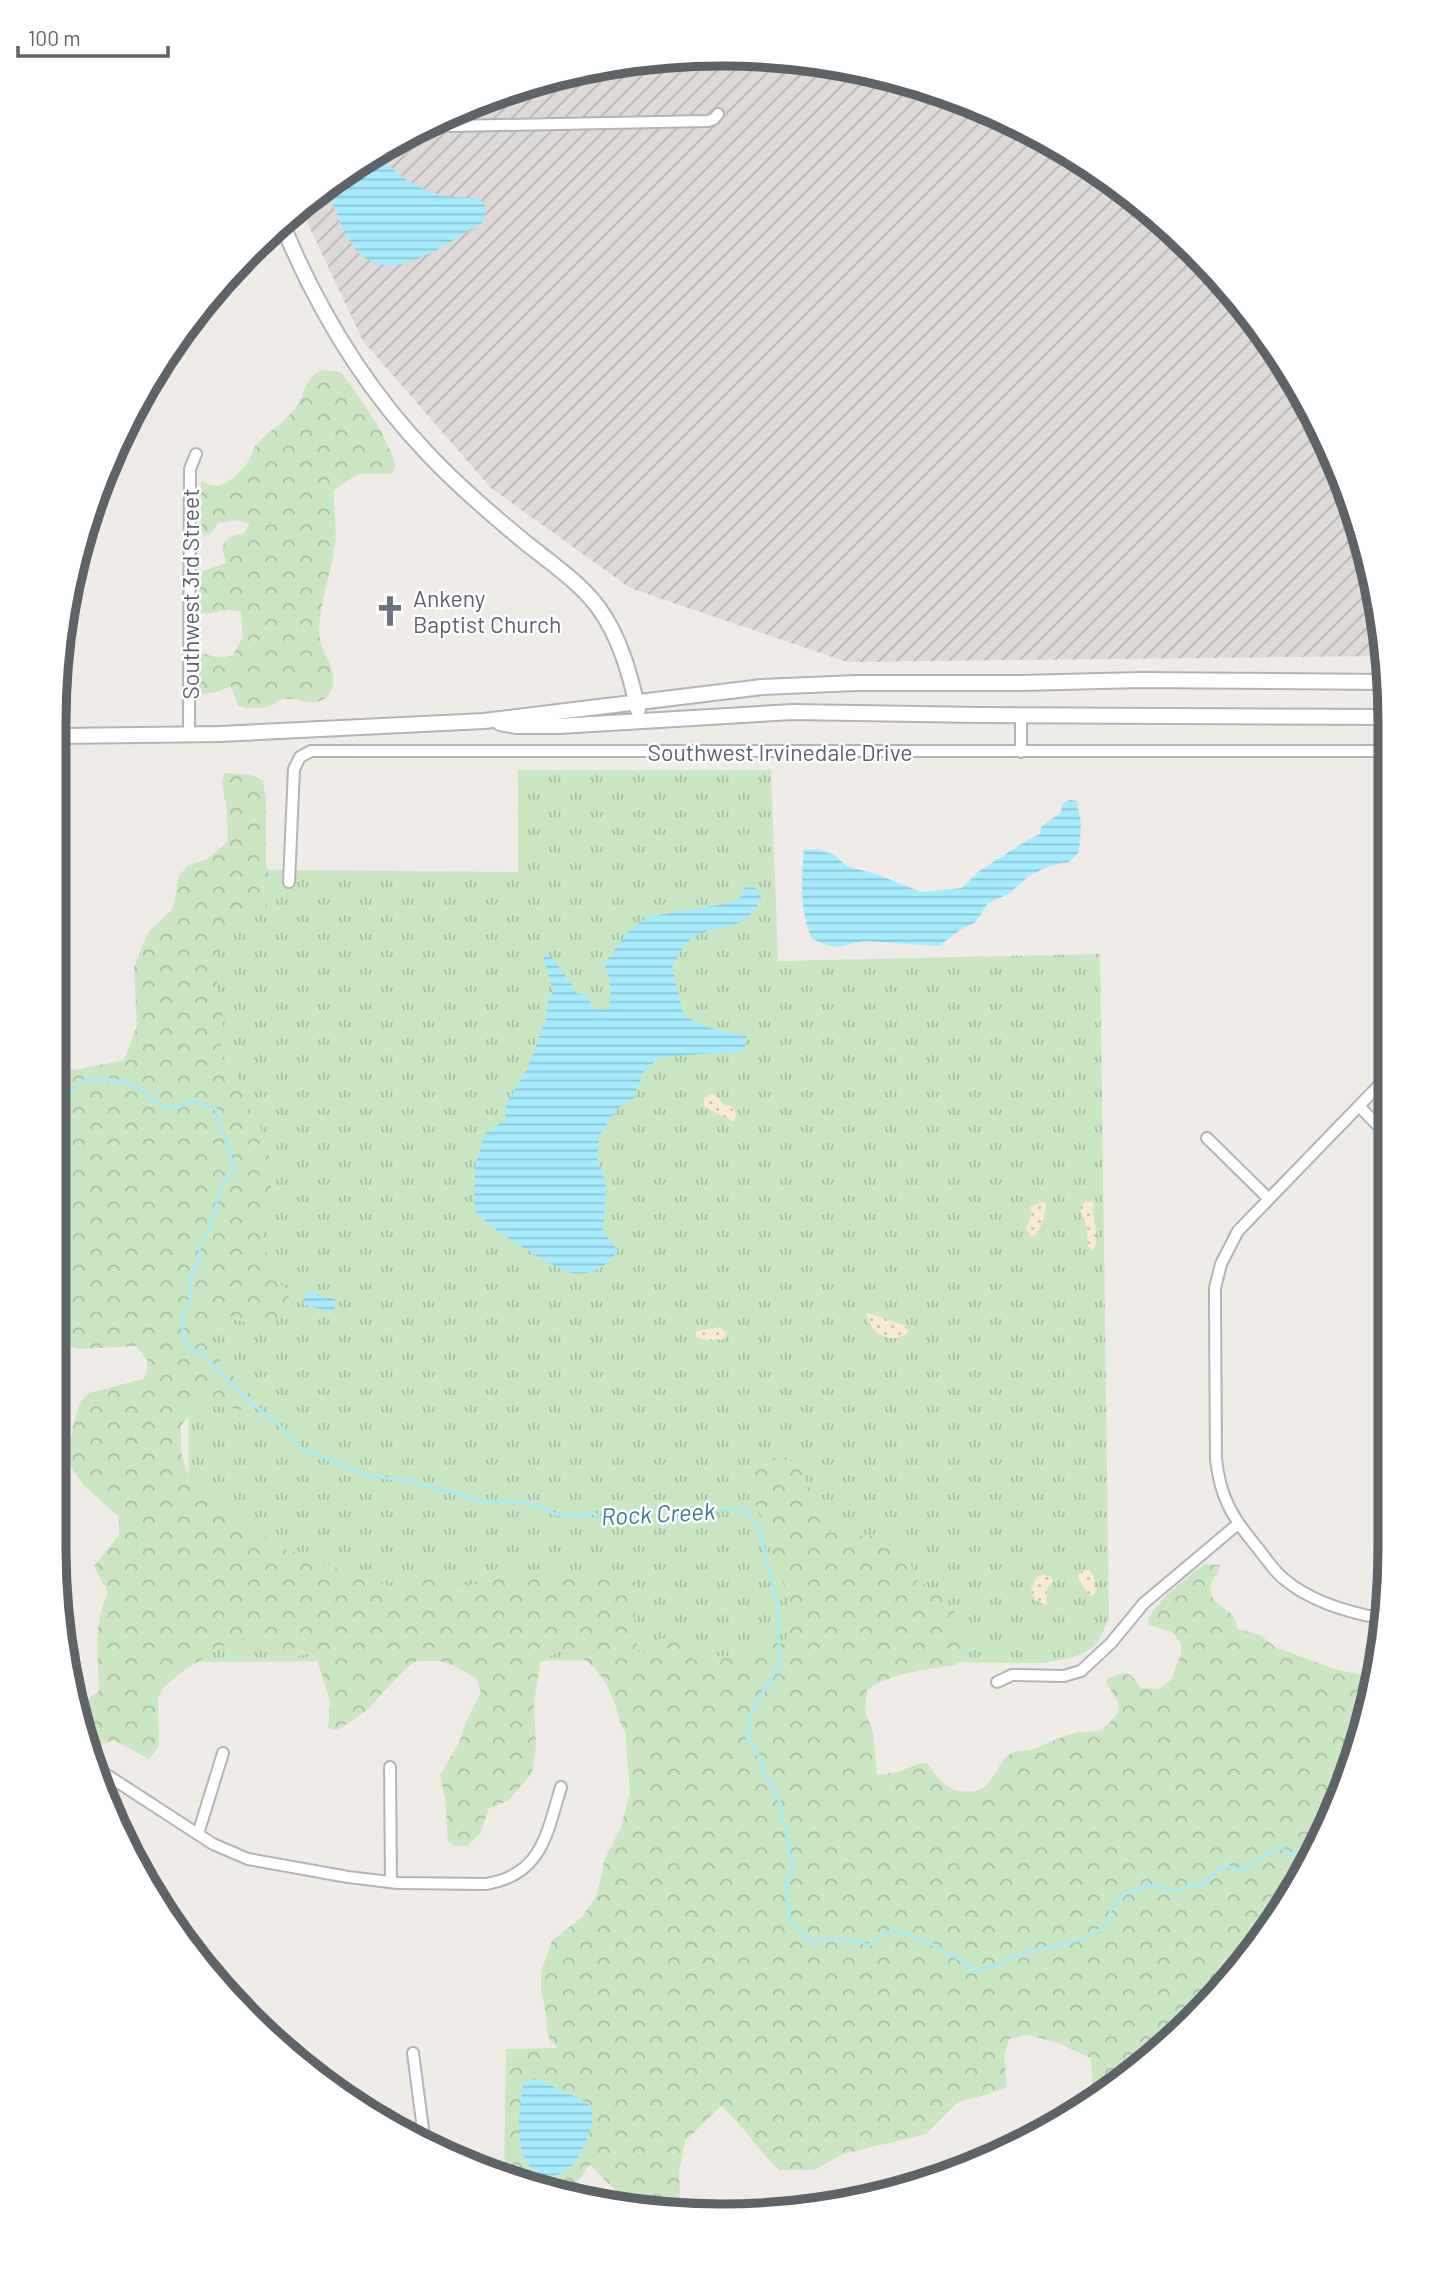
<svg xmlns="http://www.w3.org/2000/svg" width="1444" height="2271" font-family="Barlow,sans-serif">
<style>
.industrial{fill:url(#industrial-furrows)}
.grass{fill:url(#grass-tufts)}
.forest{fill:url(#forest-crowns)}
.sand{fill:url(#sand-dots)}
.water{fill:url(#water-rules)}
.lines{fill:none;stroke-linecap:round;stroke-linejoin:round}
.stream{stroke:#a7ecfe;stroke-width:2.5}
.street-casing{stroke:#b1b5b8;stroke-width:14}
.secondary-casing{stroke:#b0b5b8;stroke-width:18}
.street{stroke:#fff;stroke-width:10}
.secondary{stroke:#fff;stroke-width:14}
.labels{text-anchor:middle;dominant-baseline:central;stroke-width:5;stroke-linejoin:round;paint-order:stroke}
.street-label{font-size:23px;fill:#5d6366;stroke:#fff}
.worship-label{font-size:23px;fill:#5b616d;stroke:#fff;text-anchor:start}
.water-label{font-size:24px;font-style:italic;fill:#3a7c96;stroke:#fff}
.rim{fill:none;stroke:#5d6366;stroke-width:9}
</style>
<defs>
<pattern id="industrial-furrows" width="10" height="10" patternUnits="userSpaceOnUse" patternTransform="scale(1.75)"><rect width="10" height="10" fill="#dedad8"/><path d="M-1 1l2-2M0 10L10 0M9 11l2-2" fill="none" stroke="#b7b4b3"/></pattern>
<pattern id="grass-tufts" width="24" height="20" patternUnits="userSpaceOnUse" patternTransform="scale(1.75)"><rect width="24" height="20" fill="#cbe6c3"/><path d="M3 7l-1-3M5 7V3M7 7l1-3M15 17l-1-3M17 17v-4M19 17l1-3" fill="none" stroke="#a8bea2"/></pattern>
<pattern id="forest-crowns" width="20" height="18" patternUnits="userSpaceOnUse" patternTransform="scale(1.75)"><rect width="20" height="18" fill="#cbe6c3"/><path d="M2 6a3 3 0 1 1 6 0M12 15a3 3 0 1 1 6 0" fill="none" stroke="#a8bea2"/></pattern>
<pattern id="sand-dots" width="8" height="8" patternUnits="userSpaceOnUse" patternTransform="scale(1.75)"><rect width="8" height="8" fill="#fae9d6"/><path d="M2 2h.1M6 6h.1" fill="none" stroke="#cec0b1" stroke-width="1.8" stroke-linecap="round"/></pattern>
<pattern id="water-rules" width="6" height="5" patternUnits="userSpaceOnUse" patternTransform="scale(1.75)"><rect width="6" height="5" fill="#a7ecfe"/><path d="M0 2.5h6" fill="none" stroke="#8bc3d1"/></pattern>
</defs>
<rect width="100%" height="100%" fill="#efebe6"/>
<path class="industrial" d="M766 56 895 77 1018 123 1129 192 1224 282 1321 426 1367 549 1385 656 847 662 630 588 491 488 363 341 300 207 388 144 508 90 635 60Z"/>
<path class="grass" d="M518 770H771L778 961 1100 954 1109 1619C1105 1626 1103 1633 1099 1640 1088 1657 1060 1660 1042 1663L685 1660 188 1662 190 869 518 872Z"/>
<path class="forest" d="M322 370 341 372C364 404 384 429 396 467L392 474H358L334 490C333 508 337 526 335 544 331 574 319 603 319 634 320 654 343 674 329 694 317 710 299 697 283 699 280 699 278 702 274 704 262 710 251 709 238 706L231 686C220 691 211 695 199 693L198 657 203 653 215 657 232 656 243 637 241 612C220 606 217 616 201 613L199 602 202 571 227 563 222 549 225 541 235 535 244 533 250 524 236 520 218 523 213 531 204 537 201 528V481C207 484 214 487 221 485 231 482 244 468 249 460 252 455 252 450 256 445 269 430 288 421 298 404 306 390 306 377 322 370Z
M225 773 253 775 263 781 266 800V860L271 892 265 911 243 919 221 937C219 948 216 960 216 971 217 996 230 1029 218 1053L241 1081 253 1091 250 1110 260 1124 263 1140 271 1162V1197L263 1211 262 1243 277 1276 282 1286 289 1290 288 1310C265 1332 244 1326 219 1309 186 1331 235 1381 254 1396L245 1410 206 1404 194 1408 181 1426V1450L183 1460 189 1477 225 1510 285 1550 301 1554 350 1574 394 1587 410 1588 426 1579H444L456 1585 483 1584 509 1574 530 1571 626 1574 638 1584 633 1634 640 1653 651 1652 659 1639 683 1635 685 1645 694 1660 723 1656H737L754 1644 769 1645 785 1641 789 1630 787 1596 782 1578 770 1549 765 1527 748 1484 753 1467 770 1457 793 1461 805 1477 821 1515 839 1535C881 1536 904 1533 916 1580L936 1591 957 1615 963 1650 956 1665C924 1670 893 1672 867 1690L865 1712 873 1732 877 1775 899 1772 920 1763H927C940 1781 949 1795 975 1791 995 1787 996 1761 1012 1753 1019 1750 1026 1751 1033 1749 1048 1744 1063 1735 1079 1732 1086 1731 1093 1733 1100 1730 1108 1727 1113 1718 1119 1711L1118 1702 1106 1682 1108 1678C1128 1670 1129 1671 1141 1688L1159 1689 1171 1680 1181 1654V1643L1172 1632 1149 1625 1148 1620C1161 1595 1184 1581 1205 1564L1220 1565C1219 1574 1212 1578 1211 1586 1208 1604 1226 1606 1234 1617 1235 1618 1237 1627 1238 1629L1260 1635 1275 1647 1334 1669 1373 1677 1339 1804 1252 1956 1093 2104 1091 2058 1055 2042 1028 2035 1009 2039 1004 2056 1007 2087 985 2095 958 2102 926 2134 843 2154 814 2170H779C758 2150 743 2125 721 2106L685 2141 679 2172 680 2196 665 2207C624 2201 617 2194 590 2164L571 2192 507 2181 504 2180 506 2049 557 2048 550 2040 547 2032 546 2013 541 1990V1972L552 1941 582 1917 597 1895 604 1861 621 1827 630 1792 625 1731C619 1722 618 1713 615 1704 604 1675 591 1657 561 1650L540 1663 534 1703 536 1746 532 1773 508 1801 489 1808 480 1834 467 1846H454L448 1841 445 1797 440 1775 459 1743 466 1722 481 1692 476 1678C459 1669 439 1655 419 1660 407 1663 379 1698 368 1709 359 1717 347 1724 336 1730L328 1728 330 1701 315 1653 288 1658 278 1656 270 1641 246 1639 224 1645 183 1671 163 1688 158 1698 159 1746 149 1759 114 1740 87 1748 80 1704 99 1691C98 1659 93 1622 108 1593L94 1566 119 1535V1517L84 1486 71 1467 67 1455 76 1414 81 1401 89 1393 143 1379 147 1370V1360L136 1346 79 1349 56 1344 57 1032 65 1069 74 1070 124 1060 137 1026 134 967 144 942 149 931 171 911 174 904 179 876 187 866 209 858 228 841 226 806 222 781Z"/>
<path class="sand" d="M711 1094 717 1096 723 1104 734 1107 736 1115 734 1121C731 1121 708 1109 704 1106V1098Z
M1087 1201 1094 1203 1092 1213C1096 1220 1098 1243 1094 1250L1088 1247 1087 1227 1081 1212V1205Z
M1043 1202 1046 1204C1046 1214 1041 1228 1035 1235L1031 1236 1026 1228 1032 1215 1030 1207Z
M869 1313 905 1326 909 1331C895 1347 868 1334 867 1314Z
M720 1327 726 1333 723 1340 716 1339 709 1341 696 1337V1332L698 1331Z
M1084 1570H1089L1093 1575 1097 1590 1093 1596 1088 1593 1078 1578 1079 1573Z
M1043 1574 1051 1577 1053 1581 1047 1589 1046 1605 1035 1600 1031 1589 1037 1577Z"/>
<path class="water" d="M376 152C394 174 419 192 448 196 458 198 471 196 481 200 488 208 488 214 482 223 447 241 393 289 357 251 344 237 334 206 326 188Z
M1070 800 1077 801 1081 825 1079 852 1069 862 1049 866 1029 876 1008 894 988 903 976 922 960 930 939 946 865 941C837 946 839 952 811 938 800 907 801 883 804 850L818 849 834 855 848 867 876 874 921 892 962 888 978 872 1029 839 1040 834 1041 827 1061 812 1062 804Z
M745 887 755 888 761 896C746 937 719 919 690 940 682 946 677 959 672 968L684 1016 710 1028 747 1036 744 1051 660 1057 643 1072 634 1098 617 1109 600 1134 597 1157 606 1185 603 1232 618 1251C607 1266 592 1276 572 1273 558 1271 478 1222 475 1209 474 1205 474 1168 475 1166 478 1154 483 1147 483 1135L505 1120 506 1104 527 1069 546 1019 548 1001 553 991 543 956 549 954C558 967 569 978 576 993L585 995 594 1007 608 1010C612 995 611 979 604 964L628 932 647 917 724 904 739 899Z
M307 1291 337 1300 333 1313 303 1304Z
M534 2078 584 2101C587 2103 590 2105 591 2109 597 2124 579 2163 566 2171 559 2176 548 2177 540 2174 511 2162 519 2110 523 2085Z"/>
<g class="lines">
<path class="stream" d="M57 1091 74 1090 82 1081C110 1077 138 1079 155 1103L176 1108 195 1101 217 1110C218 1121 219 1124 224 1133 229 1144 229 1158 234 1169L222 1184 207 1236 199 1246C201 1264 195 1263 191 1278 190 1283 193 1289 191 1294 183 1322 176 1317 189 1347L201 1352 238 1391 289 1434 301 1448 368 1476 404 1480 455 1493 481 1501 533 1504 555 1514 581 1516 593 1513 601 1518C641 1507 667 1509 707 1512L717 1510H746L758 1527 772 1580 774 1594 777 1599 780 1665 753 1708 747 1738 762 1761V1771C770 1780 772 1790 779 1800L794 1871 785 1882 791 1922 810 1942C830 1936 850 1939 870 1945 877 1939 885 1930 894 1931 913 1932 959 1958 975 1970L996 1966 1010 1958 1022 1955 1030 1950 1051 1947 1085 1939 1107 1925 1111 1910 1126 1893 1151 1885 1173 1890 1203 1884 1220 1868 1226 1866 1245 1870 1253 1862 1279 1847 1294 1855 1309 1857"/>
<defs>
<path id="street" d="M435 123 451 126 708 121 714 119 718 114
M93 511 94 514
M1021 715V752
M189 735 190 469 196 454
M289 882 294 769 300 757 311 751H1388
M1359 1106 1386 1134
M1207 1138 1269 1199
M1384 1619C1350 1613 1311 1602 1284 1579 1273 1570 1265 1557 1256 1546 1232 1517 1220 1497 1216 1459L1215 1304V1288L1221 1264 1238 1231 1387 1077
M997 1682 1012 1675 1064 1676 1081 1671 1111 1643 1144 1603 1238 1524
M90 1764 213 1844 248 1859 348 1877 398 1883 486 1884C542 1875 547 1833 561 1787
M390 1767 391 1882
M198 1834 223 1753
M413 2053 424 2137"/>
<path id="secondary" d="M281 221C316 307 363 386 428 454 458 486 492 515 526 543 551 563 579 582 598 607 620 637 630 674 638 710
M500 723 516 726H559L793 712 980 715 1388 717
M59 736 220 734 484 721 762 687 857 683H1021L1141 680 1388 682"/>
</defs>
<use href="#street" class="street-casing"/>
<use href="#secondary" class="secondary-casing"/>
<use href="#street" class="street"/>
<use href="#secondary" class="secondary"/>
</g>
<defs>
<symbol id="church-bare" viewBox="-9 -9 18 18"><path d="M-1.2-6h2.4v3.5h3.3v2.4h-3.3V6h-2.4V-.1h-3.3v-2.4h3.3Z" fill="#6b7280" stroke="#fff" stroke-width="2.5" paint-order="stroke"/></symbol>
</defs>
<g fill-rule="evenodd">
<use href="#church-bare" x="368" y="589" width="44" height="44"/>
</g>
<g class="labels">
<g class="street-label">
<text transform="translate(190 594) rotate(-90)">Southwest 3rd Street</text>
<text x="780" y="752">Southwest Irvinedale Drive</text>
</g>
<g class="worship-label">
<text x="413" y="598">Ankeny<tspan x="413" dy="26">Baptist Church</tspan></text>
</g>
<g class="water-label">
<text transform="translate(658 1513) rotate(-3)">Rock Creek</text>
</g>
</g>
<path d="M0 0H1444V2271H0ZM722 66H722A656 656 0 0 1 1378 722V1548A656 656 0 0 1 722 2204H722A656 656 0 0 1 66 1548V722A656 656 0 0 1 722 66Z" fill="#fff" fill-rule="evenodd"/>
<path class="rim" d="M722 66H722A656 656 0 0 1 1378 722V1548A656 656 0 0 1 722 2204H722A656 656 0 0 1 66 1548V722A656 656 0 0 1 722 66Z"/>
<path d="M18 46v10h150v-10" fill="none" stroke="#5d6366" stroke-width="3.5"/>
<text x="28" y="46" font-size="21" fill="#5d6366" stroke="#ffffff" stroke-width="5" paint-order="stroke">100 m</text>
</svg>
